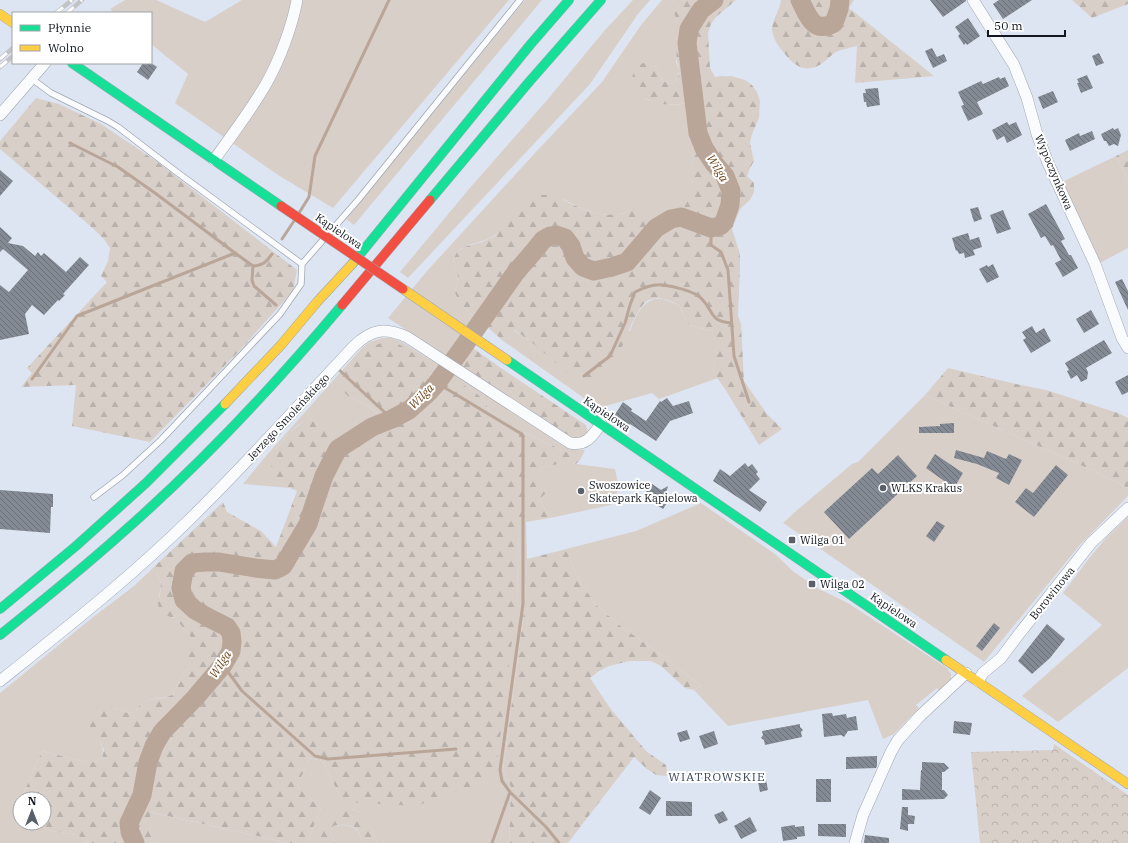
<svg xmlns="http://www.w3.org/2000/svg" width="1128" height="843" font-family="'IBM Plex Serif',serif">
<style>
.green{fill:#d9cfc9}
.forest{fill:url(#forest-firs)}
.park{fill:url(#park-crowns)}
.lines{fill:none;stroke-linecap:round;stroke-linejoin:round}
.stream{stroke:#b9a698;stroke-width:3}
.river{stroke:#b9a698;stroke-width:19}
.building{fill:url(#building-back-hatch)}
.lane-casing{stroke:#a0a6b0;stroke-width:7}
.street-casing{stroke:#a0a6b0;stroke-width:12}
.fast-casing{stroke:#a0a6b0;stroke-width:10}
.slow-casing{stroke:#a0a6b0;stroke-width:10}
.jam-casing{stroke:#a0a6b0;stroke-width:10}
.lane{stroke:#fafbfd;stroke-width:5.5}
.street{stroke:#fafbfd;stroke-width:11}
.fast{stroke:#16e098;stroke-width:9}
.slow{stroke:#ffcf43;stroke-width:9}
.jam{stroke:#f24e42;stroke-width:9}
.rail-casing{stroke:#c1c3c6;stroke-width:4.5}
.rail{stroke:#fff;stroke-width:3;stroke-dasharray:9;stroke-linecap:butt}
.slow-bridge-casing{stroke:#a0a6b0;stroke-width:10;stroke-linecap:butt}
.jam-bridge-casing{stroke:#a0a6b0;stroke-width:10;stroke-linecap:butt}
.slow-bridge{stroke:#ffcf43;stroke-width:9}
.jam-bridge{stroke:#f24e42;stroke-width:9}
.poi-dot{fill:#5a606a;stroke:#fff;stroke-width:1.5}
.labels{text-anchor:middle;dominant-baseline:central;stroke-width:4;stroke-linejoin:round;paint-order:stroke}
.street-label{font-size:11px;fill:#131820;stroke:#fff}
.poi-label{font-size:11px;fill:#131820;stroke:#fff;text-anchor:start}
.water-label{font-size:12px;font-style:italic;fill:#6f4518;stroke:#fff}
.neighbourhood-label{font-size:12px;letter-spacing:1px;fill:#3d495d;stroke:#fff}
</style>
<defs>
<pattern id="forest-firs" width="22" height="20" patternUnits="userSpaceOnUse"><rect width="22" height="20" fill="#d9cfc9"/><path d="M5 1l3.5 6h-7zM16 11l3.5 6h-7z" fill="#b9b1ac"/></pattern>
<pattern id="park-crowns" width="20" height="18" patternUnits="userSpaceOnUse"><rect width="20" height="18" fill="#d9cfc9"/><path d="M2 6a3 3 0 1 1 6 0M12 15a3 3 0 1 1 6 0" fill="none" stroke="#b9b1ac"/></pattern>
<pattern id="building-back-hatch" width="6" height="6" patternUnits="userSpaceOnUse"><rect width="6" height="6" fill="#848a94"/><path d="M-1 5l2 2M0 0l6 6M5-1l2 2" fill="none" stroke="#6b7078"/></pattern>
</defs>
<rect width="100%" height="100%" fill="#dde5f2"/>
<path class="green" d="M125 0H156L205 22 242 0H509L333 208 278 175 175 103 188 74 151 44V13H114L110 9Z
M525 0H542L354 225 346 219Z
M633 0H650L638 14 590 84 408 278 400 272 469 189 548 99 605 30Z
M662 0H674L673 2 684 19 690 25 688 33 681 40 676 62 679 70 678 78 672 84 663 81 655 65 645 99C661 106 676 105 692 103V136L693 170 690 195 688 203 675 215 666 219 657 220 630 210C627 211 625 213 622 214 604 219 578 208 563 199L515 207C510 217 504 228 495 235 484 243 467 243 458 251 456 253 455 257 453 260L458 276 457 285 455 292 463 306 478 321 450 358 388 318 427 271 535 153 602 82 641 25Z
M1116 156 1128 181V248L1100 263 1062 182Z
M654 299H663L679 305 689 325 712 331C719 347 717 355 713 372L718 378 659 399 652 393 598 408 502 340 513 330 529 340 630 331C635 317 640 304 654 299Z
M382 338H392L402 342 473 386 566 448 585 450 580 460 571 454 514 428 491 414 483 399 476 393 437 369 349 397 365 404 384 418 338 442 311 419C295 423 285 438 275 450L276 482 290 488 243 484 265 457 362 348 370 342Z
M925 395 1087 468 1128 488V496L1080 545 984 662 783 523 796 511 852 464 858 462Z
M557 464H576L615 469 619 488 611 505 550 518 539 499V473L540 468Z
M701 503 775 554 794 572 819 589 848 603 947 668 951 674V680L939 691 937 688 916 705 919 708 894 734 883 739 868 700 728 726 694 690 701 686 658 652 623 628 596 605 583 586 573 568 566 549 636 531Z
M1128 517V668L1058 722 1022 696 1102 625 1063 593 1090 557 1107 537Z
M519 522H526L527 559 525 603 503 770 511 787 509 843H377C371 828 368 815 353 809L324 829 319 843H307L321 808 297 786 310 758 322 761 343 802 517 600Z
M156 565V573L160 580 161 588 159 596 167 616 175 618 191 637 182 677 172 695C154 702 147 694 135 712L127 713 111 706 97 736C102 745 104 748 102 758L94 762H85L42 751 21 799H20V802L14 816 20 819V823C24 823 29 822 33 823 40 825 46 829 53 831 65 834 80 832 88 843H0V693L92 618 134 586Z
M149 812 289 843H155L151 838Z
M342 825C354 825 361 830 361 843H335L330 834 333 826Z"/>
<path class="forest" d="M674 0H736L716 17 711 24 708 33 710 68 715 77 731 76 745 80 752 85 757 92 760 101 759 118 752 134 750 143 754 161 750 168 747 176 754 183V192L750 200 740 209 732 229 740 254V268L738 316 741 324 744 381 767 414 782 429 759 445 725 389 713 372C717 356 718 346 712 331L689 325 679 305C670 300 656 295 647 301 633 311 624 349 613 364 609 371 591 382 584 387L529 340 514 330 502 340 485 325 478 321 463 306 458 300 455 292 457 285 458 276 453 260 457 252 464 247 482 242 495 236 506 222 515 207 521 200 528 195H555L571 204 588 211 606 215 623 214 630 210 639 207 647 208 649 217C658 220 663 220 672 216 690 209 690 193 692 177 693 164 692 151 692 137 691 126 692 114 692 103 666 105 652 108 632 88 631 75 634 66 646 62L655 65 663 81 672 84C674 82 677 80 678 77 682 69 673 59 678 46 680 41 684 38 687 34 689 31 689 28 690 25L684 19 676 18C674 12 671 6 674 0Z
M781 0H854L849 8 934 76 855 83 857 46C850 48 842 49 836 52 831 55 828 59 824 62 808 74 796 68 785 54 779 47 773 39 772 30 772 20 780 10 781 0Z
M1072 0H1128V4L1092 18Z
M36 98 59 104 101 124 156 161 297 270 293 291 242 348 150 442 72 426 76 385 21 387 32 373 27 368 107 282 101 276 108 261 110 248 104 239 88 224 0 149V141Z
M1128 150V181L1116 156Z
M390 341 397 343 476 393 483 399 491 414 514 428 571 454 580 460 576 464H558L540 468 539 473 545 494 539 499 550 518 526 522 519 523 517 600 495 778 416 806 343 802 322 761 310 758 297 786 321 808 307 843H289L150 812 151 838 155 843H88C80 832 65 834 53 831 46 828 39 826 32 823H44V799H21L42 751 85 762H94L102 758 104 750 101 743 87 722 88 714 93 708 102 706H111L127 713 135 712 140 705 147 700 164 698 172 695 182 677 186 653 191 637 175 618 167 616 160 612 158 604 161 588 160 580 156 573V565L223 502 227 512 261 531 276 547 297 491 276 482 271 475 272 458 275 450 290 432 304 421 311 419 338 441 384 418 365 404 349 397 343 391 339 381C352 360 365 345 390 341Z
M463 341 501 368 586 425 588 433 582 438H571L450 358Z
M948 368 1016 384 1046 390 1118 413 1128 418V488L1087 468 925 395Z
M566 549 573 568 583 586 596 605 623 628 658 652 701 686 694 690 685 688 661 666 651 661H630L609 666 599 671 590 678 610 708 646 751 666 765 668 776 656 775 647 769 634 757 568 843H509L511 787 503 770 525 603 527 559Z
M345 808C368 810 369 824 377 843H361C361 825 348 823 333 826L330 834 335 843H319C324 827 327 812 345 808Z"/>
<path class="park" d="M1054 744 1128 795V843H980L971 752 1053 750Z"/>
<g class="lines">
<path class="stream" d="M70 143 118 167 155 193 235 253
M299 213 309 197 315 156 389 0
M711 228V245L721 252 728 270 734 356 749 402
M282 239 294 221
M253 266 252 280 254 286 276 305
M337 368 392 419
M584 376 610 356 625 323 630 305 635 292C643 288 653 284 662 285 672 286 695 291 702 299 715 313 709 321 732 323
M32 379 77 316 235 253 253 266C264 265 266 262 272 254
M437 383 520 433 523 437V604L500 770 502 781 510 792 546 827 559 843
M223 665 242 691 315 756 328 759 456 749
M492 843 510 792"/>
<path class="river" d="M800 0C808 16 813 34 834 23L839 9 840 0
M135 843 130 832 129 823 142 795 148 762 154 746 162 732 195 698 223 665 231 651 232 641 231 633 227 627 211 619 195 610 184 600 181 588 184 571 192 563 205 562H219L255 568 275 570 283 566 308 524 314 505 324 476 331 462 338 449 372 427 392 419 409 410 428 393 437 383 461 350 516 272 535 250 543 240 550 236 556 235 565 238 571 246 575 258 583 267 594 271 612 267 627 262 656 228 671 219 681 217 711 228 720 226 724 222 730 205 731 191 725 176 713 162 704 148 698 133 687 43 689 29 701 10 714 0"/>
</g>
<path class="building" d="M930 0H966V1L943 17Z
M999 0H1032L1003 19 993 4Z
M968 18 980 36 967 45 966 43 964 45 958 36 960 34 955 27Z
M932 48 937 57 944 54 947 61 933 68 925 51Z
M1099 53 1104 63 1096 66 1092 56Z
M143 63H151L157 67 148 80 137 72Z
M1087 75 1093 88 1081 93 1077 83H1079L1077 79Z
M999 77 1000 79 1005 77 1009 86 977 102 983 114 968 121 961 106 964 105 958 92 981 81 983 84Z
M878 88 880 105 867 107 866 102H864L863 93H866L865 89Z
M1053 91 1058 102 1043 109 1038 97Z
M1007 122 1009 125 1016 122 1022 135 1007 143 1004 136 997 140 992 130Z
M1113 128 1114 130 1118 128 1121 135 1118 146 1114 144 1109 146 1106 141H1104L1101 134Z
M1092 131 1095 139 1070 151 1065 140 1079 133 1080 136Z
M0 170 13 181 0 196Z
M1046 204 1065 239 1061 241 1069 255H1071L1078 268 1063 277 1055 263 1061 260 1053 245 1051 246 1045 236 1041 238 1028 214Z
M978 207 982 219 974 222 970 209Z
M1003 210 1011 229 997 234 990 215Z
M0 227 12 238 8 243 23 246 35 256 38 252 41 256 44 253 66 272 80 257 89 265 63 294 65 295 59 301 58 300 44 315 32 305 25 314 29 334 0 340V285L9 292 28 270 3 249 0 252Z
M968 233 970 240 979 237 982 247 973 250 975 255 965 258 964 253 959 254 957 250 956 251 952 238Z
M993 264 999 277 987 283 979 269 987 265 988 267Z
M1122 279 1128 291V310L1115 282Z
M1091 310 1099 324 1084 333 1076 319Z
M1032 326 1036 333 1044 328 1051 341 1031 353 1023 340 1026 338 1022 332Z
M1104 340 1112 353 1086 368 1088 372 1087 379 1081 382 1077 375 1071 379 1067 371 1069 370 1065 363Z
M1128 375V392L1122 395 1115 382Z
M667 398 673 406 689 401 693 413 670 421 656 441 630 424 629 426 614 416 623 402 632 409 631 411 646 421 660 401 661 402Z
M954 423V433H919V427L940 426V424Z
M956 450 984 458 987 451 1006 459 1009 454 1022 460 1009 485 996 478 999 473 977 464 954 458Z
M935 454 963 473 954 488 926 468Z
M898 455 917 476 849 539 824 512 872 468 878 474Z
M745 463 748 467 752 464 758 472 756 474 760 479 749 490 767 502 760 512 713 481 720 469 730 476Z
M1056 465 1068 475 1034 517 1015 502 1026 488 1033 493Z
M652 484 661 490 668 486 666 493 671 497 663 509 643 496Z
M0 490 53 494V507H51L50 533 0 529Z
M937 521 945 526 934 542 926 536Z
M994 623 1000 628 982 651 976 646Z
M1047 624 1065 639 1050 658 1032 674 1018 661Z
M832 713 833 716 846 714 847 718 856 716 858 730 848 731 844 737 841 735 824 737 822 714Z
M954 721 972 723 970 735 953 733Z
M800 724V727L803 730 801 732 802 737 765 745 764 740 761 738 763 735 762 731Z
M687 730 690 739 680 742 677 733Z
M714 731 718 744 704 749 699 736Z
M877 756V766L876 768 846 769V757Z
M922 762 944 763 949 768 944 772H942V790H944L948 795 944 799 902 800V789L920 790 921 770H922Z
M816 779H831V802H816Z
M766 780 768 790 760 792 758 782Z
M650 790 661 798 650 815 639 808Z
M666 801 692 802V816H666Z
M902 807H908V815L915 816 914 824H908V831L900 829Z
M723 811 728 820 719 824 714 815Z
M750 817 757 831 741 839 734 826Z
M818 824H846V837L818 836Z
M795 825V827L804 826 805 836 797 837V839L783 841 781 827Z
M865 835 889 838V843H864Z"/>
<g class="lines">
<defs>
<path id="lane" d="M32 79 51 93 108 121 118 127 174 170 302 264
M94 497 123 475 161 440 280 314 301 284 302 264 358 200 520 0"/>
<path id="street" d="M973 0 1014 65 1027 98 1037 134 1048 163 1095 264 1122 338 1128 348
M0 115 45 63
M214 160C232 135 251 110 266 84 280 59 292 27 297 0
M0 681C65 629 130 578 189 520 246 464 300 404 354 346 372 329 385 327 407 337L570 443C587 446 592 436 601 424
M978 681 983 673 1001 658 1019 634 1091 543 1128 508
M855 843 863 815 891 752 898 740 920 716 966 673"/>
<path id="fast" d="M72 63 281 206
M430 200 529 82 601 0
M353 263 530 45 569 0
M507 360 946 660
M0 609 76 546 146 483 225 404
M0 635C41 602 82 569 121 534 201 464 274 386 342 305"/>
<path id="slow" d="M0 14 13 23
M225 404 281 345 317 302 353 263
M946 660 1128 784"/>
<path id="jam" d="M342 305 430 200"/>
</defs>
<use href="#lane" class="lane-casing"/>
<use href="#street" class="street-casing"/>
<use href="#fast" class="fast-casing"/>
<use href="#slow" class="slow-casing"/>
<use href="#jam" class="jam-casing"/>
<use href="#lane" class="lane"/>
<use href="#street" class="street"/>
<use href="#fast" class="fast"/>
<use href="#slow" class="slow"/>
<use href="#jam" class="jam"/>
<defs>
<path id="rail" d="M56 13 72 0
M67 13 82 0
M0 59 13 48
M0 67 13 56"/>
</defs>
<use href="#rail" class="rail-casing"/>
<use href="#rail" class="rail"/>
<defs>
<path id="slow-bridge" d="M403 289 507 360"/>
<path id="jam-bridge" d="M281 206 403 289"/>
</defs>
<use href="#slow-bridge" class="slow-bridge-casing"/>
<use href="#jam-bridge" class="jam-bridge-casing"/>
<use href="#slow-bridge" class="slow-bridge"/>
<use href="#jam-bridge" class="jam-bridge"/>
</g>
<g class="poi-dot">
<circle cx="883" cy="488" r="4"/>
<circle cx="581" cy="491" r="4"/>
<rect x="788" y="536" width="8" height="8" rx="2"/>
<rect x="808" y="580" width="8" height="8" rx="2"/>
</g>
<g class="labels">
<g class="street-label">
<text transform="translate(1054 172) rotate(67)">Wypoczynkowa</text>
<text transform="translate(339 231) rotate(34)">Kąpielowa</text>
<text transform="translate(607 414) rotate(34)">Kąpielowa</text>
<text transform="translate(288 417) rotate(-47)">Jerzego Smoleńskiego</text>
<text transform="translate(1052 593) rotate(-51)">Borowinowa</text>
<text transform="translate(894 610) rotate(34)">Kąpielowa</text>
</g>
<g class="poi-label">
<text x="589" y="485">Swoszowice<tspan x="589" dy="13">Skatepark Kąpielowa</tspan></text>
<text x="891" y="488">WLKS Krakus</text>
<text x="800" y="540">Wilga 01</text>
<text x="820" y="584">Wilga 02</text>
</g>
<g class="water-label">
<text transform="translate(718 168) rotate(58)">Wilga</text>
<text transform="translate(421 396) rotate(-45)">Wilga</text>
<text transform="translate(220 664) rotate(-57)">Wilga</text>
</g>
<g class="neighbourhood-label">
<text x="717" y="776">WIATROWSKIE</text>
</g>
</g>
<rect x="12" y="12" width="140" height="52" fill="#ffffff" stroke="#a1a3a6"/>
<rect x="20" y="25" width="20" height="6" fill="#16e098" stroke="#a1a3a6"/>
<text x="48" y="32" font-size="12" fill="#131820">Płynnie</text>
<rect x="20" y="45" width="20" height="6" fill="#ffcf43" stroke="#a1a3a6"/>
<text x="48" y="52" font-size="12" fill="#131820">Wolno</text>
<g transform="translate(32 811)"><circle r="19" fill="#ffffff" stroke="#a1a3a6"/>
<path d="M0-3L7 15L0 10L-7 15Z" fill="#5a606a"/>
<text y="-6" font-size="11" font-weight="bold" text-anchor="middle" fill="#131820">N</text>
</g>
<path d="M988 30v6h77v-6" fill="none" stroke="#131820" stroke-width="2"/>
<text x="994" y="30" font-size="12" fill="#131820" stroke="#ffffff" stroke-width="3" paint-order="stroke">50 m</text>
</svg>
